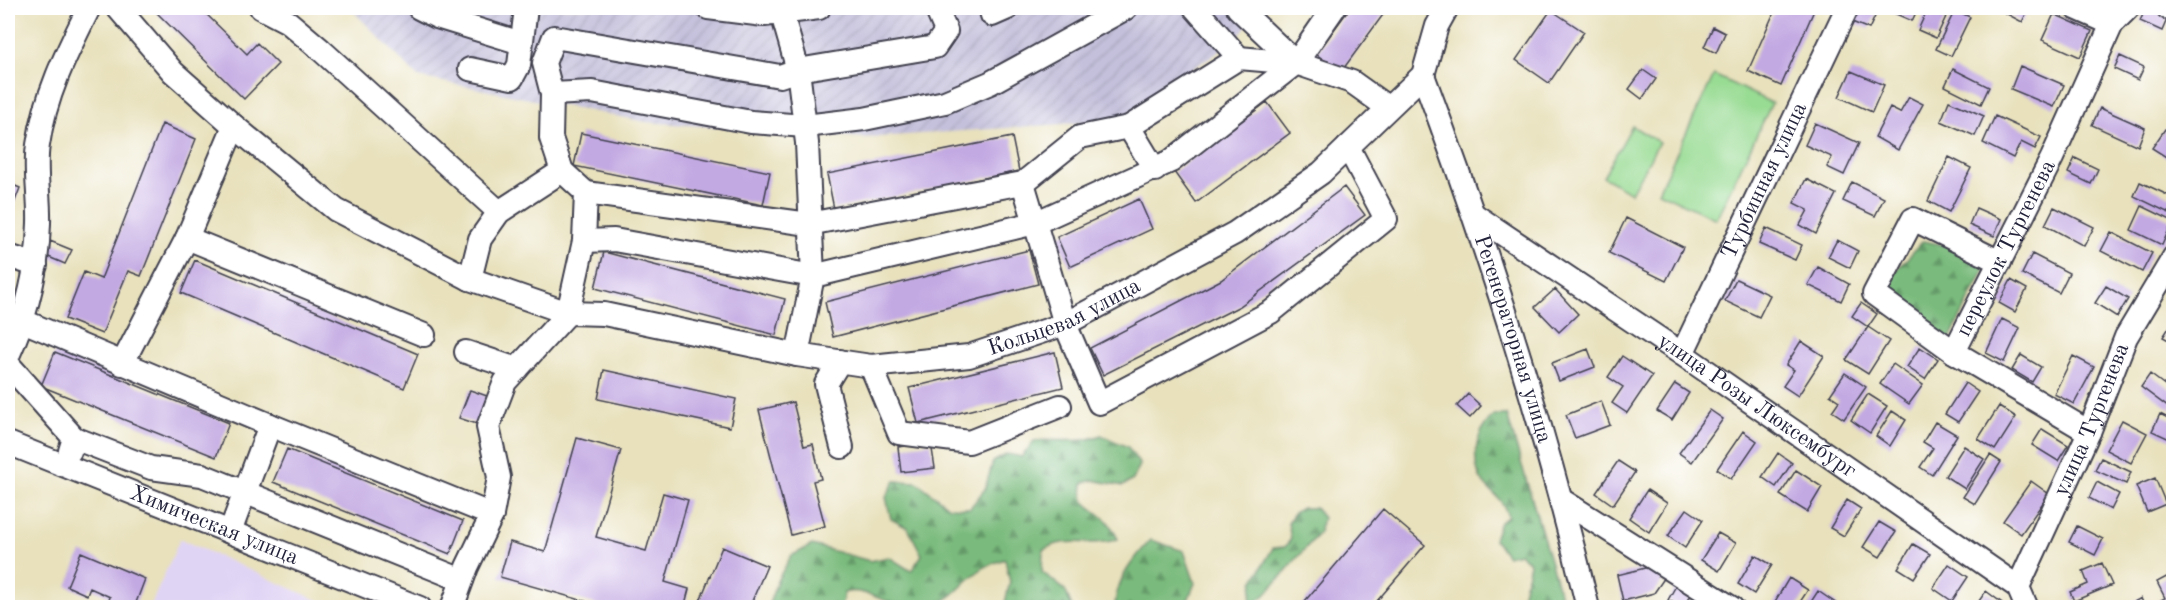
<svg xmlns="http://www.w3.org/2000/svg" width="2181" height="615" font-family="'Old Standard TT',serif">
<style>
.built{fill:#e0d4f4}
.industrial{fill:url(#industrial-furrows)}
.forest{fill:url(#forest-firs);stroke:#4e6e5c;stroke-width:1.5}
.pitch{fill:#98db93;stroke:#5d7e67;stroke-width:1.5}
.building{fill:#c2a9e2}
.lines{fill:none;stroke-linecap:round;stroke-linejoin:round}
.minor-casing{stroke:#403f4e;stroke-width:26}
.minor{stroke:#fff;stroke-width:22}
.labels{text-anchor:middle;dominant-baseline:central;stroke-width:5;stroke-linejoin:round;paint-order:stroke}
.street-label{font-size:22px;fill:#22223b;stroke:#fff}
</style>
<defs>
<pattern id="industrial-furrows" width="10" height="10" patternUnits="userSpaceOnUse" patternTransform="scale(1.5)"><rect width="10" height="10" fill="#c4c0db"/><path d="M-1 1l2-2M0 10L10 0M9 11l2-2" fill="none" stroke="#a8a5bd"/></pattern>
<pattern id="forest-firs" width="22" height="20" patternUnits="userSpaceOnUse" patternTransform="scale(1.5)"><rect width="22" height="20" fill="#7abb7d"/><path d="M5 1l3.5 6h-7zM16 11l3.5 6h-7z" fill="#649868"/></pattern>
</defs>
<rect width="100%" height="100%" fill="#fff"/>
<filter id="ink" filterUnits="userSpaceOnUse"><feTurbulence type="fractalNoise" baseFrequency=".0167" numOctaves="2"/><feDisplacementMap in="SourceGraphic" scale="12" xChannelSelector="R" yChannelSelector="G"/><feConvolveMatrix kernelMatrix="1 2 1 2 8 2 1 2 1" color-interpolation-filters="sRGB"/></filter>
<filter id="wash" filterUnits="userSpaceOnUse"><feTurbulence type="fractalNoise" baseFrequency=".008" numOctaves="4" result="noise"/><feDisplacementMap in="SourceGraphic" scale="24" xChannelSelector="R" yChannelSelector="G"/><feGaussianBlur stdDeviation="1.35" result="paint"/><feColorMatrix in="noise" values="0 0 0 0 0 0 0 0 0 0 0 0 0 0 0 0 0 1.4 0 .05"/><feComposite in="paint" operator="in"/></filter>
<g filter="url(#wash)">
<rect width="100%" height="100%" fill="#e8e1bc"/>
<path class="built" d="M180 539 333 607H150Z"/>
<path class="industrial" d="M350 8H1260L1237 38 1119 120 864 138 646 122 418 77Z"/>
<path class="forest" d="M1923 241 1951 246 1987 265 1949 340 1888 292 1894 273Z
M1494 415H1507L1564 607H1526L1522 597 1530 564 1520 553 1507 556 1494 539 1500 522 1508 517C1501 492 1486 493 1479 475 1471 454 1478 429 1494 415Z
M1101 435 1128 447 1140 465 1133 480 1123 486 1093 480 1083 483C1080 506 1089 505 1104 518 1110 522 1114 532 1118 539 1090 549 1069 534 1043 550L1042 572 1065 590 1072 607H1004L1010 582 1005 559C997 562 986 565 979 571 958 586 955 600 926 607 897 614 868 585 844 593L841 607H768L777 581 791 556 812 545 870 561 889 557 911 571 922 555 908 528 891 519 886 497 895 481 917 482 949 507 970 508 985 489 993 462 1007 454 1022 457 1034 441C1057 438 1080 445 1101 435Z
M1302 508H1315L1323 518 1319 533 1265 595 1250 606 1253 582 1273 548 1285 547 1291 539 1288 523 1294 513Z
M1151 540 1184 551 1195 583 1186 605 1189 607H1115C1115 581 1134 558 1151 540Z"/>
<path class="pitch" d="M1714 75 1772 103 1716 219 1658 192Z
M1632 126 1659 142 1631 193 1603 177Z"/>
<g id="blocks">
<path class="building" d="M152 8H200L247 54 257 43 278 64 244 99Z
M1350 8H1388L1341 72 1316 54Z
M1776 8H1815L1781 86 1748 71Z
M1859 8H1879L1869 29 1852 22Z
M1891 8H1918L1912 21 1889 11Z
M1928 8H1950L1936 38 1918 30Z
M2008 8H2029L2022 22 2005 13Z
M2146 8 2168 17 2162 31 2140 21Z
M1551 10 1584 32 1549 83 1516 60Z
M1955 10 1970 17 1951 56 1936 49Z
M2054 14 2092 31 2080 57 2042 40Z
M1713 27 1725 33 1716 53 1704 47Z
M2120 56 2144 67 2138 80 2114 69Z
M2020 66 2064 85 2054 107 2011 89Z
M1953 69 1989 87 1981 104 1945 86Z
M1643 70 1656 79 1642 99 1629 89Z
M1851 71 1884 85 1872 112 1839 97Z
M1909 97 1923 104 1898 150 1875 137 1890 108 1900 113Z
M1949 101 1984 116 1975 136 1941 121Z
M1267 102 1290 133 1196 203 1174 172Z
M2100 108 2145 128 2138 146 2092 125Z
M1995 116 2041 137 2035 149 2021 142 2013 158 1983 143Z
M1815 123 1859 143 1844 175 1827 167 1832 157 1805 145Z
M162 124 196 139 141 276 128 271 102 334 65 319 84 272 101 279Z
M2165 129 2174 135V162L2152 148Z
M581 133 770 172 763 205 574 166Z
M1012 137 1019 171 834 209 827 174Z
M1949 157 1971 168 1949 212 1928 201Z
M2075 158 2098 169 2091 184 2068 173Z
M1806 179 1836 194 1816 234 1800 225 1808 210 1794 203Z
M1852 182 1884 198 1875 216 1843 201Z
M2140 182 2174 198 2169 213 2134 196Z
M8 183 20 188 8 219Z
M1344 187 1365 215 1240 306 1103 375 1090 348 1221 280Z
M1139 199 1152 229 1070 267 1057 237Z
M2142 206 2173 221 2162 245 2131 230Z
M2054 207 2094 227 2084 246 2045 225Z
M1976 208 2001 219 1994 236 1969 225Z
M1626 218 1683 247 1666 281 1609 253Z
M1766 228 1802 245 1795 260 1759 244Z
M2111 232 2152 253 2142 272 2101 251Z
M1837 240 1858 251 1850 268 1828 257Z
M50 241 72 250 65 264 44 255Z
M1029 250 1038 284 833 337 825 302Z
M604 252 785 299 776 335 595 288Z
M2032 254 2069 273 2059 293 2022 274Z
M195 260 418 354 404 388 181 293Z
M1818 267 1849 284 1841 301 1808 285Z
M1736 279 1770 295 1759 317 1725 301Z
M2011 280 2027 289 2015 312 1999 303Z
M2106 286 2128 299 2117 317 2095 303Z
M1555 289 1578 314 1559 332 1535 307Z
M1861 303 1877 314 1868 327 1852 316Z
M2002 319 2020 328 2004 362 1986 353Z
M2172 323H2174V343L2163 337Z
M1868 327 1889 341 1868 374 1846 360Z
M1801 341 1824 356 1798 396 1783 386 1794 370 1786 365Z
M1920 347 1938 359 1925 379 1907 367Z
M1588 349 1595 367 1559 381 1552 363Z
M55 352 229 423 216 457 41 386Z
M1055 352 1063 387 918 423 909 388Z
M2021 355 2041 367 2032 382 2012 370Z
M1622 356 1652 376 1627 413 1612 403 1623 387 1608 377Z
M2073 356 2094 367 2074 404 2054 394Z
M1893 364 1923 385 1909 404 1880 384Z
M604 370 736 399 730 427 598 399Z
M1845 373 1866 387 1844 419 1832 411 1839 401 1830 395Z
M2150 374 2174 392 2172 410 2141 387Z
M1965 383 1978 392 1958 422 1945 414Z
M1675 384 1689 393 1672 420 1657 411Z
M470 390 487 396 477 424 459 418Z
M1468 394 1481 406 1470 418 1457 406Z
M1868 394 1887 406 1870 433 1851 420Z
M1601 401 1610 425 1575 438 1566 415Z
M793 402 804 446 813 444 821 479 813 481 825 526 791 535 759 410Z
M1999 406 2016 417 1995 450 1978 439Z
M1710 410 1723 419 1692 462 1679 453Z
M1892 411 1906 420 1890 446 1876 436Z
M2160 414 2174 421V441L2152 431Z
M2122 420 2147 433 2131 463 2106 450Z
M1935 422 1957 435 1932 475 1920 467 1933 448 1923 442Z
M2042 429 2068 445 2058 461 2032 445Z
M1743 431 1757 441 1731 479 1717 469Z
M577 438 621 450 596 537 646 551 663 493 688 500 665 582 689 589 684 608H609L500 577 510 542 545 552Z
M931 443 935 468 901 472 898 447Z
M1964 446 1984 459 1965 489 1945 476Z
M287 449 463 521 450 554 273 482Z
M1778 453 1792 463 1776 487 1762 477Z
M1990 455 2001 462 1975 504 1963 497Z
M2101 458 2131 472 2126 484 2095 470Z
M1618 461 1635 472 1613 505 1596 493Z
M1796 470 1822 487 1807 512 1780 495Z
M2155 478 2166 504 2147 512 2136 486Z
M2031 481 2049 494 2021 534 2003 521Z
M2097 482 2119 494 2111 510 2089 498Z
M1647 490 1667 503 1649 532 1629 518Z
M1847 500 1861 509 1844 536 1830 528Z
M1383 509 1425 545 1371 608H1299Z
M1687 509 1703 520 1685 548 1668 536Z
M1879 522 1896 532 1880 557 1863 547Z
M2077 526 2103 539 2095 555 2069 542Z
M1718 533 1736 543 1719 571 1701 560Z
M1913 544 1930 554 1914 578 1898 568Z
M722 547 767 566 749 608H697Z
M81 552 145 579 134 608H119L108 603 110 597 90 588 87 595 67 586Z
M1755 555 1772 565 1754 594 1738 584Z
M2102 563 2112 585 2074 601 2070 592 2088 584 2083 571Z
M1949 564 1968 577 1952 601 1933 588Z
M1649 567 1665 577 1654 593 1623 601 1617 575Z
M2174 573V608H2157L2155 603 2165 598 2157 582Z
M1789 578 1808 590 1796 608H1781L1774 603Z
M1677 584 1692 593 1684 608 1668 600Z
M1818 591 1837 604 1835 608H1807Z
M1986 591 2002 603 1998 608H1974Z
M2141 598 2145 608H2123Z
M1697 600 1710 608H1693Z"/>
</g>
</g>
<g filter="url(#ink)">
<use href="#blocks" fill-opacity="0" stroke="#403f4e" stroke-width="1.5"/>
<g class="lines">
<defs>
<g id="minor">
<path id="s1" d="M118 8 173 72 234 126 336 210 470 279 568 313 604 314 797 355 871 366 969 356 1065 324 1235 233 1321 173 1423 75 1437 26 1447 8"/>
<path d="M261 8 288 22 321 50 499 212"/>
<path d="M419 8 437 17 521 43"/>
<path d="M708 8 764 15 819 8"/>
<path d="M990 8 992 15 1008 8"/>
<path d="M1195 8 1239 58"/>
<path d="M1238 8 1296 63"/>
<path d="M2076 8 2112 24"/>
<path d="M2168 8 2174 10"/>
<path d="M782 14 798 70 807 143 813 276 797 355"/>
<path d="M470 69 512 78 519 65 526 8"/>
<path id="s2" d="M1423 75C1488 249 1545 427 1588 608"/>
<path d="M552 94 592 92 751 122 805 126 864 119 945 102 990 83 1126 8"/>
<path d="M1129 127 1155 170"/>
<path d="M1023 183 1035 223 1171 161 1296 63 1334 8"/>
<path d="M586 193 809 224 1023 183 1080 137 1129 127 1239 58 1296 63 1352 82 1387 107"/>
<path id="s3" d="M1476 216 1682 354 2018 587 2027 608"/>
<path d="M187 238 424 335"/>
<path d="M584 241 614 240 813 276 1035 223 1065 324 1099 403 1271 312 1386 219 1348 147"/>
<path d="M8 256 36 265"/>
<path d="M470 279 480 239 499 212 562 171"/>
<path d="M23 321 270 425 230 532"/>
<path d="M466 352 517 369"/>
<path d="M1954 352 1874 294 1913 219 2000 262"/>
<path id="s4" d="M1682 354 1847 8"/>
<path d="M8 356C27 314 38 269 39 223 40 197 34 170 38 145 45 95 67 52 89 8"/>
<path d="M840 361 826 384 842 447"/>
<path d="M8 364 74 438 70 451"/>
<path d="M122 364 187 238 234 126"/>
<path d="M871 366 899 433 969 442 1060 406"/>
<path d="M270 425 492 515"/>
<path id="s5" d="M2089 432 1954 352 2052 158 2112 24 2128 8"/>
<path d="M74 438 151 468 202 475 462 580"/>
<path id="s6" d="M8 443 420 608"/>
<path d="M1563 501 1732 608"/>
<path id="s7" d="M2018 587 2089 432 2126 337 2174 257"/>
<path d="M452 608 467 567 492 515 499 477 488 427 505 382 568 313 584 241 586 193 562 171 551 138 552 94 544 63 554 37 780 76 798 70 935 47 946 31 936 8"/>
</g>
</defs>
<use href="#minor" class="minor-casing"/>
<use href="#minor" class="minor"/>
</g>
</g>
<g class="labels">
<g class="street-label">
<text stroke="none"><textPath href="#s4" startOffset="192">Турбинная улица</textPath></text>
<text stroke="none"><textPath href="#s5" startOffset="273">переулок Тургенева</textPath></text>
<text stroke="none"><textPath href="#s1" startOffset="1062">Кольцевая улица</textPath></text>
<text stroke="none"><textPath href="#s2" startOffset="279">Регенераторная улица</textPath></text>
<text stroke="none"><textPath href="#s3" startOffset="339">улица Розы Люксембург</textPath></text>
<text stroke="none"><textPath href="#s7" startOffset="183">улица Тургенева</textPath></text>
<text stroke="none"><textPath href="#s6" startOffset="222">Химическая улица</textPath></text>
</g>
</g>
<rect width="2181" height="615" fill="none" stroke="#fff" stroke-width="30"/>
</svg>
